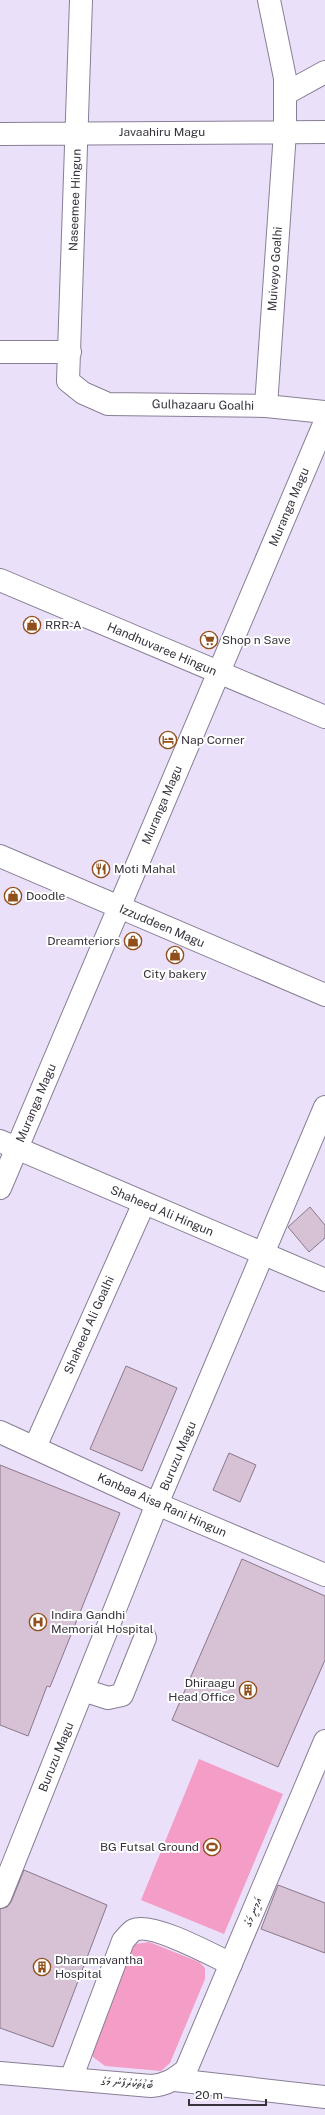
<svg xmlns="http://www.w3.org/2000/svg" width="325" height="2115" font-family="'Public Sans','Noto Sans Thaana',sans-serif">
<style>
.green{fill:#f49dc7}
.building{fill:#d6c1d5;stroke:#8b788a}
.lines{fill:none;stroke-linecap:round;stroke-linejoin:round}
.minor-casing{stroke:#887e95;stroke-width:24}
.major-casing{stroke:#887e95;stroke-width:24}
.minor{stroke:#fff;stroke-width:22}
.major{stroke:#fff;stroke-width:22}
.labels{text-anchor:middle;dominant-baseline:central;stroke-width:4;stroke-linejoin:round;paint-order:stroke}
.street-label{font-size:12px;fill:#37323c;stroke:#fff}
.poi-label{font-size:12px;fill:#37323c;stroke:#fff;text-anchor:start}
</style>
<rect width="100%" height="100%" fill="#ebe0fa"/>
<path class="green" d="M199 1759 283 1794 224 1934 141 1900Z
M149 1942 199 1962 205 1968V1979L170 2063 161 2071 105 2066 93 2057 91 2045 124 1953 136 1944Z"/>
<path class="building" d="M310 1207 325 1225V1238L309 1252 288 1227Z
M126 1366 177 1388 142 1471 90 1449Z
M229 1453 256 1465 240 1502 213 1490Z
M0 1465 120 1513 50 1687 47 1686 28 1736 0 1725Z
M242 1559 325 1596V1660L278 1767 172 1720Z
M24 1870 107 1905 53 2047 0 2028V1909L7 1907 11 1902Z
M278 1885 325 1903V1953L261 1929Z"/>
<g class="lines">
<defs>
<path id="minor" d="M81 0 68 381 83 393 108 404 266 406 325 412
M285 94 325 72
M0 134 325 132
M0 352H70
M266 406 285 132V78L269 0
M0 580 325 717
M0 856 325 995
M0 1141 325 1280
M0 1188 325 422
M35 1447 144 1203
M83 1690 108 1698 122 1695 145 1638
M0 1897 157 1504 325 1107
M71 2079 123 1941C126 1938 130 1932 134 1930 152 1922 212 1955 231 1964
M175 2080 325 2097"/>
<path id="major" d="M0 1432 157 1504 325 1575
M0 2073 151 2086C166 2085 175 2079 186 2070L325 1741"/>
</defs>
<use href="#minor" class="minor-casing"/>
<use href="#major" class="major-casing"/>
<use href="#minor" class="minor"/>
<use href="#major" class="major"/>
</g>
<defs>
<symbol id="shop-ring" viewBox="-11 -11 22 22"><circle r="9.5" fill="#fff" stroke="#91501b" stroke-width="1.5"/><path d="M-5-2.5h2.3a2.7 3.5 0 0 1 5.4 0H5L5.5 6h-11ZM-1.5-2.5h3a1.5 2.3 0 0 0-3 0Z" fill="#91501b"/></symbol>
<symbol id="supermarket-ring" viewBox="-11 -11 22 22"><circle r="9.5" fill="#fff" stroke="#91501b" stroke-width="1.5"/><path d="M-6-5.5h2.5l.6 2H6L4.5 2H-2.5L-4.4-4H-6ZM-1.5 3.2a1.3 1.3 0 1 0 .1 0ZM3 3.2a1.3 1.3 0 1 0 .1 0Z" fill="#91501b"/></symbol>
<symbol id="hotel-ring" viewBox="-11 -11 22 22"><circle r="9.5" fill="#fff" stroke="#91501b" stroke-width="1.5"/><path d="M-6-4.5h1.5V1H6V5H4.5V3h-9V5H-6ZM-4 0a1.8 1.8 0 1 1 3.6 0ZM.5 0V-2.5h3Q6-2.5 6 0Z" fill="#91501b"/></symbol>
<symbol id="restaurant-ring" viewBox="-11 -11 22 22"><circle r="9.5" fill="#fff" stroke="#91501b" stroke-width="1.5"/><path d="M-5-6h1v4h1v-4h1v4h1v-4h1v5L-1.5 .5V6h-2V.5L-5-1ZM5-6V6H3V1.5H1.5Q1.5-4 5-6Z" fill="#91501b"/></symbol>
<symbol id="hospital-ring" viewBox="-11 -11 22 22"><circle r="9.5" fill="#fff" stroke="#91501b" stroke-width="1.5"/><path d="M-5-5h3v3.5h4V-5h3V5h-3V1.5h-4V5h-3Z" fill="#91501b"/></symbol>
<symbol id="building-ring" viewBox="-11 -11 22 22"><circle r="9.5" fill="#fff" stroke="#91501b" stroke-width="1.5"/><path d="M-4-6H4V6H1V3H-1V6H-4ZM-2.5-4.3h1.7v1.8h-1.7ZM.8-4.3h1.7v1.8H.8ZM-2.5-1h1.7V.8h-1.7ZM.8-1h1.7V.8H.8Z" fill="#91501b"/></symbol>
<symbol id="stadium-ring" viewBox="-11 -11 22 22"><circle r="9.5" fill="#fff" stroke="#91501b" stroke-width="1.5"/><path d="M0-5a6.5 5 0 1 0 0 10a6.5 5 0 1 0 0-10ZM-3.5-1.8h7v3.6h-7Z" fill="#91501b"/></symbol>
</defs>
<g fill-rule="evenodd">
<use href="#shop-ring" x="22" y="615" width="20" height="20"/>
<use href="#supermarket-ring" x="199" y="630" width="20" height="20"/>
<use href="#hotel-ring" x="158" y="730" width="20" height="20"/>
<use href="#restaurant-ring" x="91" y="859" width="20" height="20"/>
<use href="#shop-ring" x="3" y="886" width="20" height="20"/>
<use href="#shop-ring" x="123" y="931" width="20" height="20"/>
<use href="#shop-ring" x="165" y="945" width="20" height="20"/>
<use href="#hospital-ring" x="28" y="1612" width="20" height="20"/>
<use href="#building-ring" x="238" y="1680" width="20" height="20"/>
<use href="#stadium-ring" x="202" y="1837" width="20" height="20"/>
<use href="#building-ring" x="32" y="1957" width="20" height="20"/>
</g>
<g class="labels">
<g class="street-label">
<text x="162" y="132">Javaahiru Magu</text>
<text transform="translate(75 200) rotate(-88)">Naseemee Hingun</text>
<text transform="translate(275 269) rotate(-86)">Muiveyo Goalhi</text>
<text transform="translate(203 405) rotate(1)">Gulhazaaru Goalhi</text>
<text transform="translate(289 507) rotate(-67)">Muranga Magu</text>
<text transform="translate(162 649) rotate(23)">Handhuvaree Hingun</text>
<text transform="translate(162 805) rotate(-67)">Muranga Magu</text>
<text transform="translate(162 926) rotate(23)">Izzuddeen Magu</text>
<text transform="translate(36 1103) rotate(-67)">Muranga Magu</text>
<text transform="translate(162 1211) rotate(23)">Shaheed Ali Hingun</text>
<text transform="translate(89 1325) rotate(-66)">Shaheed Ali Goalhi</text>
<text transform="translate(178 1456) rotate(-67)">Buruzu Magu</text>
<text transform="translate(162 1505) rotate(24)">Kanbaa Aisa Rani Hingun</text>
<text transform="translate(56 1757) rotate(-68)">Buruzu Magu</text>
<text transform="translate(253 1912) rotate(-67)">އަމީނީ މަގު</text>
<text transform="translate(127 2083) rotate(4)">ބޮޑުތަކުރުފާނު މަގު</text>
</g>
<g class="poi-label">
<text x="45" y="625">RRR-A</text>
<text x="222" y="640">Shop n Save</text>
<text x="181" y="740">Nap Corner</text>
<text x="114" y="869">Moti Mahal</text>
<text x="26" y="896">Doodle</text>
<text x="120" y="941" text-anchor="end">Dreamteriors</text>
<text x="175" y="974" text-anchor="middle">City bakery</text>
<text x="51" y="1615">Indira Gandhi<tspan x="51" dy="14">Memorial Hospital</tspan></text>
<text x="235" y="1683" text-anchor="end">Dhiraagu<tspan x="235" dy="14">Head Office</tspan></text>
<text x="199" y="1847" text-anchor="end">BG Futsal Ground</text>
<text x="55" y="1960">Dharumavantha<tspan x="55" dy="14">Hospital</tspan></text>
</g>
</g>
<path d="M189 2099v6h77v-6" fill="none" stroke="#37323c" stroke-width="2"/>
<text x="195" y="2099" font-size="12" fill="#37323c" stroke="#ffffff" stroke-width="3" paint-order="stroke">20 m</text>
</svg>
